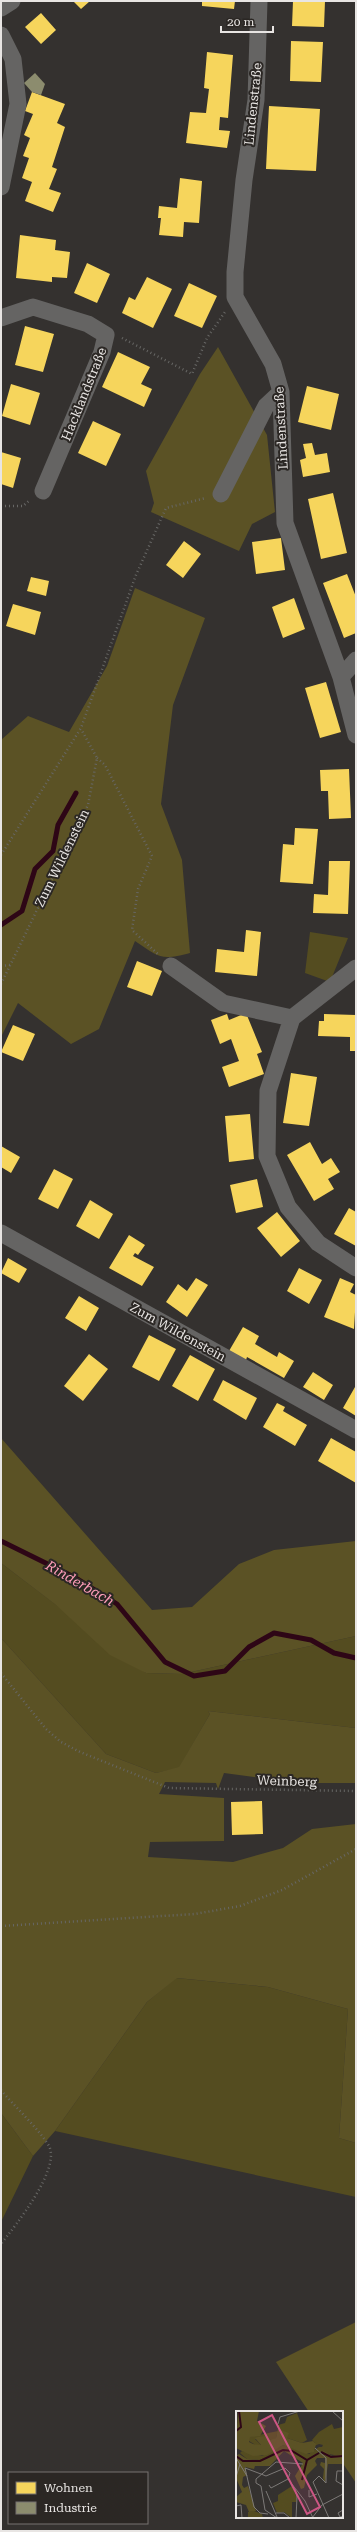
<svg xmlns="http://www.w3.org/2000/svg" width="357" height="2532" font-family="'Roboto Serif',serif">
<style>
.green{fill:#544c20}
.forest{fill:#5b5225}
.homes{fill:#f6d55c}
.industry{fill:#8c8c6e}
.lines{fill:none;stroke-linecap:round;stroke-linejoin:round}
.stream{stroke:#2e0616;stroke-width:5}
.path{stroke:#676765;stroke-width:2.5;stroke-dasharray:1 3;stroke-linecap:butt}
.minor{stroke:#656463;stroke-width:17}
.labels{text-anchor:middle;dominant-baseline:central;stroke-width:4;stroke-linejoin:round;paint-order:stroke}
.street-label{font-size:13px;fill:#e8e5e3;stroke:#2b2724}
.water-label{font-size:14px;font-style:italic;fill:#fe9db9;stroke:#2b2724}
.inset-river{fill:none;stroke:#2e0616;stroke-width:2}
.inset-road{fill:none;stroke:#7c7977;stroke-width:1}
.view{fill:#cd5684;fill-opacity:0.15;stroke:#cd5684;stroke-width:2}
.inset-edge{fill:none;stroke:#e8e5e3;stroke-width:2}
</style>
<rect width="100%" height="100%" fill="#34312f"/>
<path class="green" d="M310 932 348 938 330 982 305 973Z
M1 1563 146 1673 182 1674 356 1636V1728L208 1711 210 1714 179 1768 156 1773 106 1754 1 1638Z
M176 1978 268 1987 348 2009 339 2138 356 2143V2197L55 2131 147 2002Z
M1 2113 33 2156 1 2222Z"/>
<path class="forest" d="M218 347 267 435 275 512 252 524 239 551 151 512 154 503 146 471 200 374Z
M135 588 205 618 173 705 161 804 182 860 190 953C160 961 159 957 135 941L99 1029 71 1044 18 1003 1 1037V740L28 716 69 732 107 666Z
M1 1438 152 1610 192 1607 239 1564 274 1550 356 1541V1636L182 1674 146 1673 110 1655 56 1605 1 1563Z
M1 1638 106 1754 156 1773 179 1767 210 1714 208 1711 356 1728V1783H298L224 1773 218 1789 216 1783 165 1782 159 1794 224 1798V1841L150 1842 148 1857 233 1862 283 1848 312 1829 356 1824V2143L339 2138 348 2009 268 1987 177 1978 147 2002 55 2131 33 2156 1 2113Z
M356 2322V2483L342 2462V2412H309L276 2362Z"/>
<path class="homes" d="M73 1H90L81 9Z
M202 1H235L234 9 202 6Z
M293 1H325L324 27 292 26Z
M41 13 56 30 41 44 25 27Z
M291 41 323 42 321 82 290 81Z
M207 52 233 55 228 118 220 117 219 130 230 131 227 148 186 143 190 112 206 113 209 89 204 88Z
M32 92 65 104 57 123 65 127 52 167 57 169 49 189 61 193 53 212 25 201 32 182 22 178 29 158 23 156 30 138 24 135 33 114 25 111Z
M269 106 320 109 316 171 266 169Z
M180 178 202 181 199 223 184 222 183 237 159 235 161 218H158L159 206 177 208Z
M20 235 56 240 55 250 70 252 67 278 52 277V282L16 278Z
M87 263 110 274 97 303 74 293Z
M147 277 172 289 153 328 122 313 129 297 135 300Z
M189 283 217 296 202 328 174 316Z
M25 326 54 334 43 372 15 365Z
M118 352 150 367 141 384 152 389 144 407 102 387Z
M11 384 40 393 30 425 2 416Z
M307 386 339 394 331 430 298 422Z
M93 421 121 434 106 466 78 453Z
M312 443 315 455 327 453 330 472 303 477 300 460 306 458 303 444Z
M1 452 21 458 13 488 1 484Z
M333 493 347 553 321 559 308 499Z
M281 538 285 570 256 574 252 542Z
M184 541 201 554 183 578 166 565Z
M347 574 356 597V633L344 638 323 583Z
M31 577 49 581 46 596 27 591Z
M294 598 305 629 283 638 272 607Z
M13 604 41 612 35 635 6 626Z
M326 682 341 732 320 738 305 688Z
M349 769 351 818 329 819 328 791H321L320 770Z
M295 828 318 829 313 884 280 882 283 844 294 845Z
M329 861H350L348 914 313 913 314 894 328 895Z
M246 930 261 932 257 976 215 972 217 949 244 952Z
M137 961 162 971 152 996 127 987Z
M246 1013 262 1052 257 1054 264 1074 229 1087 222 1067 239 1061 231 1039 220 1044 211 1020 227 1014 229 1020Z
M324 1014 356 1015V1051H350V1037L318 1036 319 1021H324Z
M13 1025 35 1034 23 1061 1 1052Z
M291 1073 317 1077 309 1126 283 1123Z
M250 1114 254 1159 229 1162 225 1116Z
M310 1142 322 1164 331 1158 340 1172 328 1179 334 1189 314 1201 287 1155Z
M1 1146 20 1157 11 1173 1 1167Z
M54 1169 73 1179 58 1209 38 1199Z
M257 1179 263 1207 236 1213 230 1185Z
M90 1200 113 1214 99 1239 76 1226Z
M349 1208 356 1212V1246L334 1234Z
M277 1212 300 1241 281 1257 257 1228Z
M129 1235 145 1245 138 1255 135 1253 133 1256 154 1267 142 1286 109 1268Z
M8 1258 27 1269 19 1283 1 1273Z
M299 1268 322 1280 309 1304 287 1291Z
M196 1278 208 1285 187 1317 166 1302 178 1284 187 1291Z
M340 1278 354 1284 350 1292 356 1295 354 1329 324 1317Z
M79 1296 99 1308 86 1331 65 1318Z
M243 1327 259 1336 255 1344 277 1357 279 1352 294 1361 284 1378 247 1357 246 1360 229 1351Z
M149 1335 176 1349 159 1381 132 1367Z
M89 1354 108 1369 83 1401 64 1386Z
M190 1355 215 1369 198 1401 172 1386Z
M313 1372 333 1385 324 1400 303 1387Z
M223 1380 257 1398 246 1420 213 1400Z
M355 1387 356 1388V1416L343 1408Z
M277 1403 285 1407 283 1411 307 1425 295 1446 263 1427Z
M331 1438 356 1452V1483L318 1461Z
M262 1801 263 1834 232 1835 231 1802Z"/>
<path class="industry" d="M35 73 45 84 41 95 32 92 24 83Z"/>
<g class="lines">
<path class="stream" d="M1 925 22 911 35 869 53 851 58 825 76 793
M1 1541 76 1578 117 1604 165 1662 194 1676 225 1671 249 1647 274 1633 311 1640 334 1653 356 1658"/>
<path class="path" d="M122 338 192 374 207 338 225 312
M1 506H23L30 500
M97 758 105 765 152 856 138 889 132 930 159 955
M1 855 81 728 136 575 166 508 206 498
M1 966 10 965
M1 984 88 805 97 758 81 729
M1 1673 46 1729 61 1742 80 1752 169 1788 356 1791
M1 1926 195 1914 240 1906 282 1890 356 1849
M1 2090C14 2106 39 2129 49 2146 61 2169 15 2226 1 2244"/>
<path class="minor" d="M259 1 256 100 244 180 235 272V297L273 364 281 392 285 523 341 677 356 735
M1 8 12 1
M1 35 13 59 18 104 1 187
M1 318 33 307 88 324 106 335 102 352 43 491
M221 494 266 406 281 392
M341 677 356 660
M171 966 223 1003 292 1018
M356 968 292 1018 268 1091 267 1156 288 1207 318 1243 356 1268
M1 1233 356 1430"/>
</g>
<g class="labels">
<g class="street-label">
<text transform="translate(253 104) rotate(-84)">Lindenstraße</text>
<text transform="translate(84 394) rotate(-68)">Hacklandstraße</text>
<text transform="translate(281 428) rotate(-93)">Lindenstraße</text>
<text transform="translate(62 858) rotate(-64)">Zum Wildenstein</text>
<text transform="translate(178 1332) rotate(29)">Zum Wildenstein</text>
<text transform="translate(287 1781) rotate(2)">Weinberg</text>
</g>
<g class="water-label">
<text transform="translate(80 1583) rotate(30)">Rinderbach</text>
</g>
</g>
<g transform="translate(236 2411)">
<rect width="107" height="107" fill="#34312f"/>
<path d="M61 2 71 29 66 32 51 27 42 18V14L49 12 51 6ZM96 13 98 18 107 16V43L103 45 83 41 70 49 47 38 24 49 11 48 4 42 6 40 26 45 47 34 73 43 83 36H86L87 34 83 33 78 35 79 32 76 29 83 21ZM42 20 40 27 37 29 19 28 25 34 23 36 13 30V26ZM56 75 61 87 60 91H56V107L48 101 41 102 37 92 42 90V84ZM18 100 26 103 27 107H12V101Z" fill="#544c20"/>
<path d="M2 0H23L21 10 30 15 24 25 14 26 13 31 17 33 25 34 19 27 22 26 31 25 34 29 40 27 42 18 53 22 51 27 66 32 77 30 80 33 78 41 70 43 47 34 31 44 17 45 6 40 0 37ZM47 38 59 41 70 49 88 40 96 45 107 43V53H92L89 72 87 67 88 58 84 54 85 51 89 52V47H81L79 50 81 54 71 64 68 77 65 78 59 65 67 52 48 40 34 55H19L18 58 9 56 11 64 7 66 6 74 8 77 12 75 20 100 13 101 10 94 0 91V86L6 81 0 67V45L3 43 11 48 24 49Z" fill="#5b5225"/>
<path class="inset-river" d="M0 20 5 16 3 0M85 41 95 46 107 45M0 45 7 50H24L47 39 56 40 71 49 83 42M66 69 71 49"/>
<path class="inset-road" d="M96 0 107 10M42 13 44 6 64 0M79 37 90 47V72L83 65 77 71 93 107M0 47 11 65M107 60H101L100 70 107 74M25 63 9 57 18 96 24 102 32 103M25 63 30 65 49 57 54 62 52 68M0 66 4 53M52 68 69 90 77 107M33 74 35 77 52 68M59 78 61 86 60 107M73 79V86L81 83M30 80 41 106M0 95 5 94 6 107M107 99 102 102 104 106 107 105M40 102H48L54 107M41 107 29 99 25 75 20 72V68L40 51 67 53M76 107 86 94 107 83"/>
<path class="view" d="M36 4 84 96 71 103 23 11Z"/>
<rect width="107" height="107" class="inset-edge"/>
</g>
<rect width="357" height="2532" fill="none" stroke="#e8e5e3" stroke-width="4"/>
<rect x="8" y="2472" width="140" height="52" fill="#2b2724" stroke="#777370"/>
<rect x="16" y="2482" width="20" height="12" fill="#f6d55c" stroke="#777370"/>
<text x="44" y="2492" font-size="12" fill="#e8e5e3">Wohnen</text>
<rect x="16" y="2502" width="20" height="12" fill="#8c8c6e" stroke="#777370"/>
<text x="44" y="2512" font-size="12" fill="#e8e5e3">Industrie</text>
<path d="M221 26v6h52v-6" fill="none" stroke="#e8e5e3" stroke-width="2"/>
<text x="227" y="26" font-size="12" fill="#e8e5e3" stroke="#2b2724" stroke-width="3" paint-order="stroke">20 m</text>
</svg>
